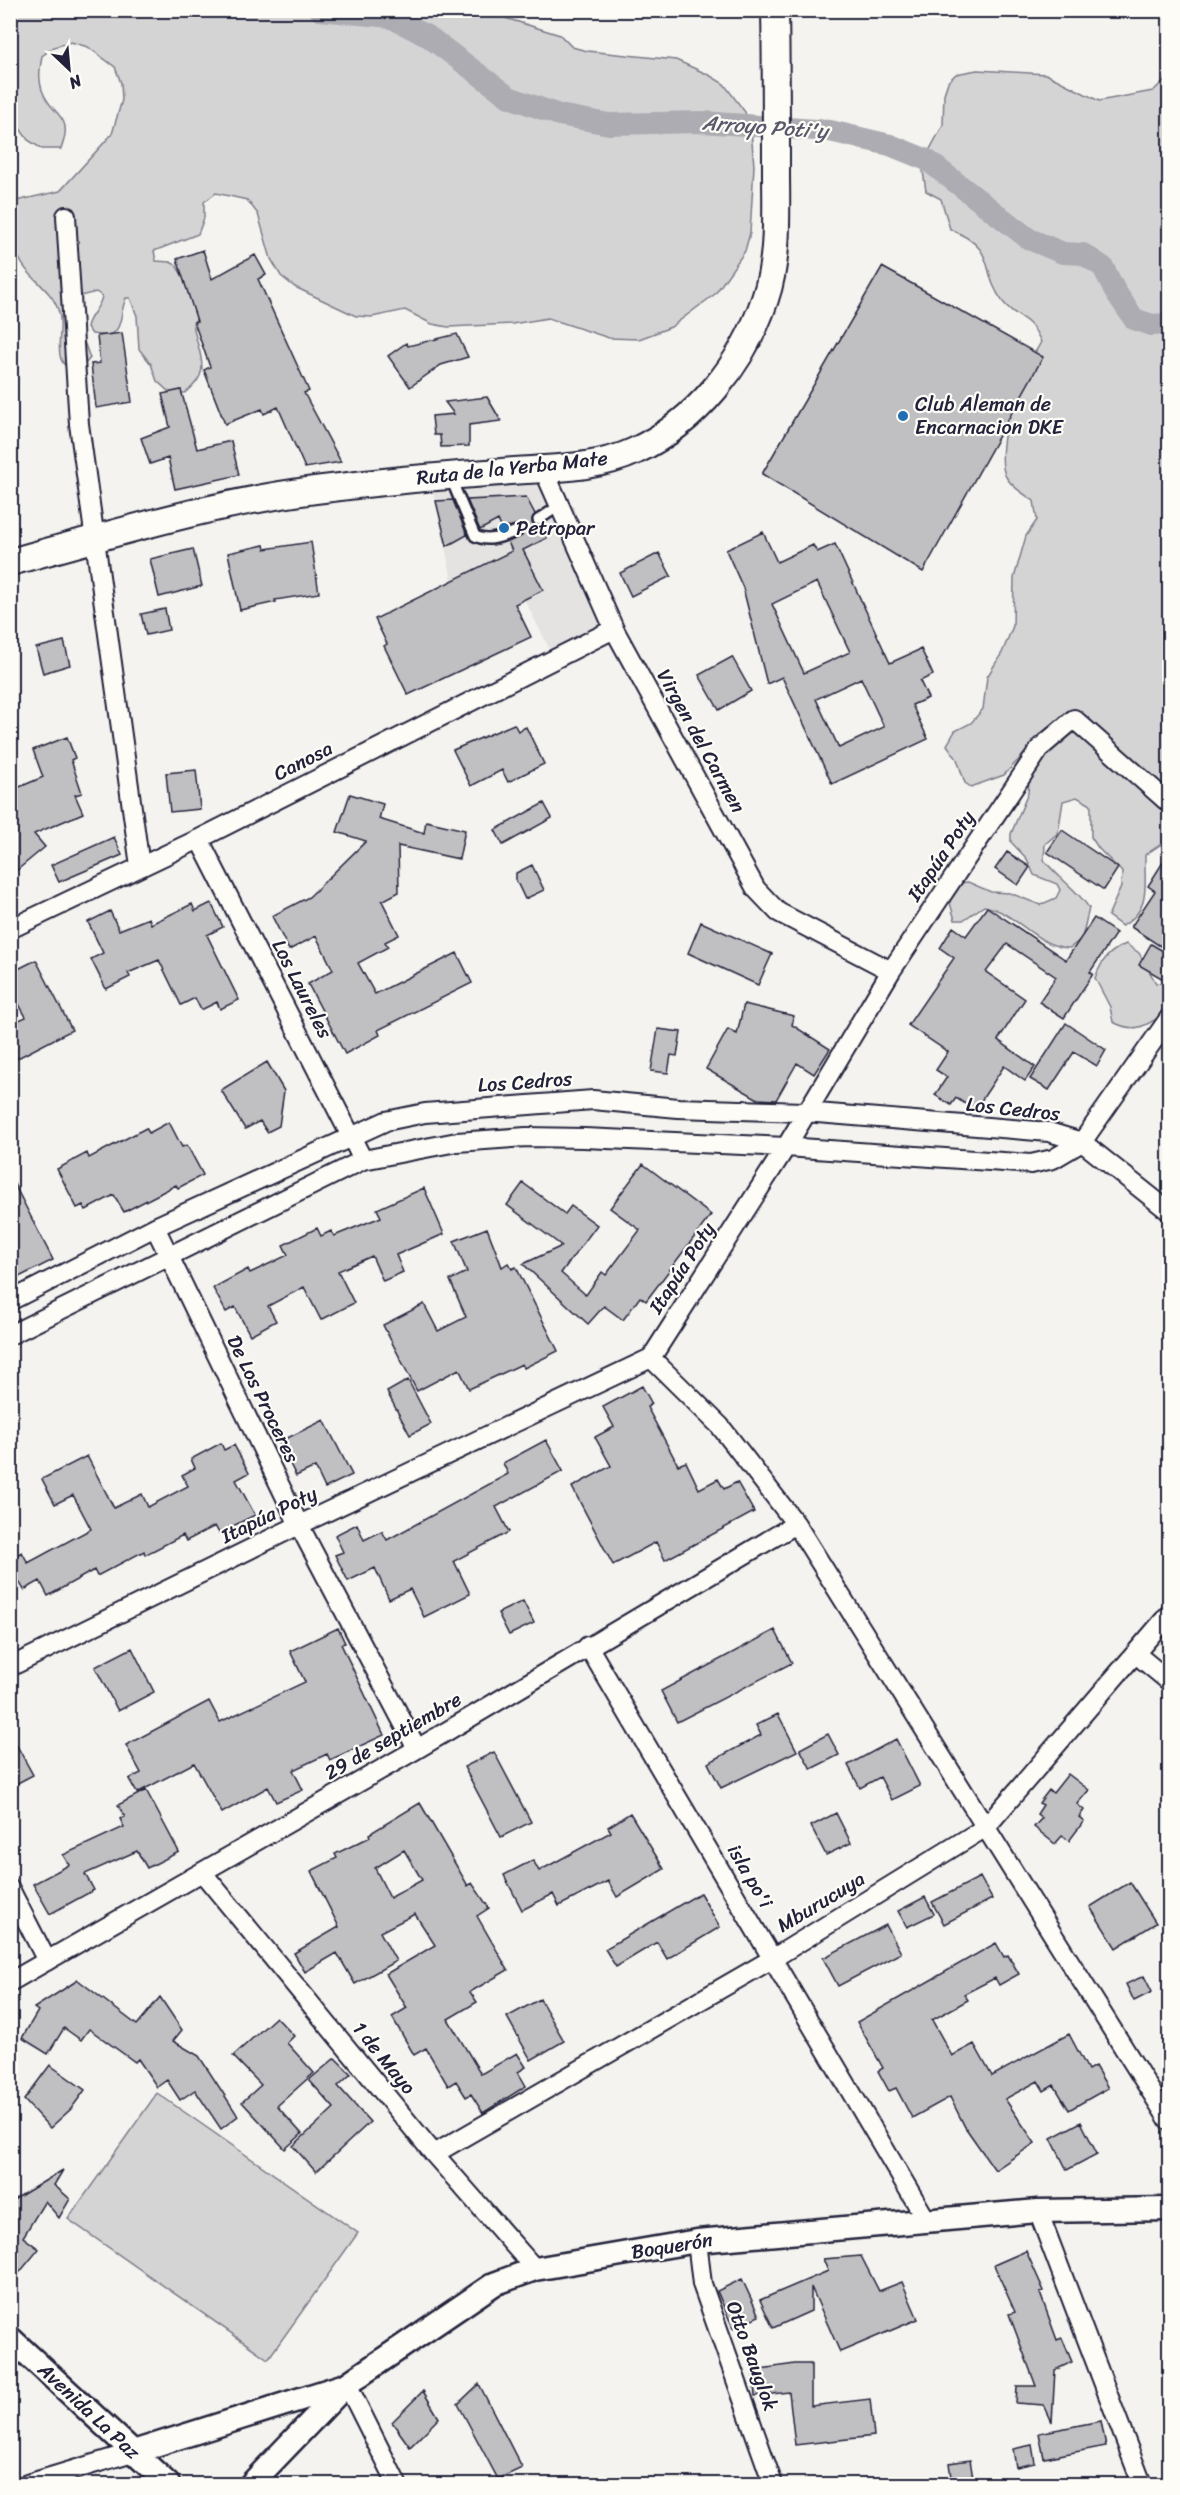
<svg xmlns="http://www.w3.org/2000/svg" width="1180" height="2495" font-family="Sriracha,sans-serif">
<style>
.built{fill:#e4e3e2}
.green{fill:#d5d4d5;stroke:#7c7b88;stroke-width:1.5}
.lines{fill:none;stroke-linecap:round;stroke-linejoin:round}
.canal{stroke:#acacb2;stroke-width:22}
.building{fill:#c0bfc2;stroke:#22223b;stroke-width:1.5;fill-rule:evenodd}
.service-casing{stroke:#22223b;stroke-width:14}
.minor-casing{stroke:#22223b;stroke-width:22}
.tertiary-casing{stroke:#22223b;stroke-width:27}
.secondary-casing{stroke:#22223b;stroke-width:30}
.service{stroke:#fdfcf7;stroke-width:9}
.minor{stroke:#fdfcf7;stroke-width:18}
.tertiary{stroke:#fdfcf7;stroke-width:22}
.secondary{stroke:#fdfcf7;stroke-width:26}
.poi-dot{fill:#1f6fb2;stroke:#fdfcf7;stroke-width:2}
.labels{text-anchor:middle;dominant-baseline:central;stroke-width:4.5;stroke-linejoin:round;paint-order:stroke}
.poi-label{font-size:20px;fill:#22223b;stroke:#fdfcf7;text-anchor:start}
.street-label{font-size:20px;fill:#22223b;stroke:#fdfcf7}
.water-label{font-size:21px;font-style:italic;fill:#59596b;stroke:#fdfcf7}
</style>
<rect width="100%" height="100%" fill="#f4f3ef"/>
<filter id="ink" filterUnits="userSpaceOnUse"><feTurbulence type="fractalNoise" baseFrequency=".0167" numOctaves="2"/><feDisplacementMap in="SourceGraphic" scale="12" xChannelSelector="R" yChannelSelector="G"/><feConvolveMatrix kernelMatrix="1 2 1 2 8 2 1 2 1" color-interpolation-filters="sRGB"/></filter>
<g filter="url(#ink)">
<path class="built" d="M543 484 613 625 553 656 504 559 452 580 433 491Z"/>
<path class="green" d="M11 11H483L560 35 572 47 587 51 676 60 709 75 724 84 745 112 751 130 754 166 750 233 745 251 715 294 671 327 639 339 609 338 548 318 512 324 448 327 432 324 405 310 372 317 356 316 295 287 281 276 271 259 258 214 247 200 216 193 204 202V218L198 234 154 251 156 261 170 262 176 265 203 310 193 323C197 354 215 371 185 393L169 392 157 381 151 364 139 349 137 316 130 298H126C117 319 127 340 92 334L87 327C89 315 100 309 102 296L96 292 76 297 78 325 90 358 79 371C47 368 65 332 59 313 55 297 43 287 32 276 11 256 11 229 11 202L60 191 112 134 122 100 121 83 115 67 88 47 71 42 54 47 42 56C40 68 38 78 42 90 51 117 75 113 61 149H42L28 140 11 116Z
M977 70 1046 74 1099 101 1153 91 1169 76V844L1160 845 1145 855C1144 885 1152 910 1122 926L1108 916 1121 887 1122 872 1099 849 1091 837V805L1077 797 1063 801 1058 833 1045 844 1044 860C1058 878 1077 889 1089 908L1082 938 1070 948C1035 947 1017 912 984 906L963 920H955L948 896 959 883 968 882 991 892 1010 893 1040 905 1056 898 1060 890 1057 884 1034 875 1027 859 1011 842V834L1028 793 1031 757 1023 755 1004 775 971 787 965 783 957 759 947 745 955 731 971 723 983 709 987 677 1002 653 1013 626 1014 578 1026 536 1037 520 1034 501C1024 494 1013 488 1006 477 996 459 1009 405 1017 387 1023 371 1033 357 1041 342 1029 314 1018 321 1003 302 978 269 1001 251 950 229L941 199 926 191 923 171 929 151 943 125 944 94 948 82 956 74Z
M1126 944 1139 953 1156 983 1169 984V1011C1147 1024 1138 1035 1113 1022L1110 1007 1095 978C1102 960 1108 952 1126 944Z
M157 2093 358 2233 268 2359 68 2219Z"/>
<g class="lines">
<path class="canal" d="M320 10 390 17 429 37 509 97 559 115 609 124 702 122 830 131 890 145 927 160 1029 239 1063 253 1083 254 1103 267 1115 291 1134 319 1152 325 1166 324 1170 320"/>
</g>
<path class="building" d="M203 250 212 279 255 255 266 275 258 279 309 391 304 393 341 462 305 468 278 407 264 414 262 409 225 424 204 370 210 367 194 322 197 321 177 259Z
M882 267 1043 357 923 572 762 474Z
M122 333 132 402 96 408 91 364 100 363 97 336Z
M457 334 468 357 441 365 410 387 388 356 406 343 408 346Z
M181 390 197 449 231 441 239 475 175 489 168 458 150 464 141 438 170 427 162 394Z
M487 397 501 421 469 425V446L441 447 440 435H434L432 416 454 414 445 402Z
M526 497 535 514 532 523 541 526 547 538 523 550 543 590 515 604 531 637 408 695 384 646 387 644 375 619 512 551 508 542 522 536V526L515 525 502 529 498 520 480 530 467 500Z
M453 500 467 535 447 546 436 501Z
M763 532 777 562 813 545 817 552 835 544 890 663 921 649 933 675 920 681 928 698 912 705 928 739 832 784 782 677 767 684 743 588 726 550ZM817 582 850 652 804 673 772 604ZM861 678 884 727 839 748 816 699Z
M311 542 319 593 275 600 276 602 240 610 228 553 264 545 265 549Z
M193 549 202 586 159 597 150 559Z
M659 553 671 576 631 596 620 573Z
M165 609 169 630 146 635 141 614Z
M64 641 70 665 43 673 36 648Z
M732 657 751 691 719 710 699 675Z
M514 724 518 731 526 727 544 764 508 782 502 770 471 786 453 750Z
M67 737 75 758 71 760 82 793 75 795 83 813 34 834 45 847 10 876V791L43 777 33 750Z
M196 770 200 809 170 812 166 773Z
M350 794 383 804 379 819 424 833 426 821 465 830 459 859 398 846 399 892 382 901 399 935 385 942 388 947 358 963 375 994 457 953 472 983 378 1030 380 1035 345 1054 308 984 333 970 316 936 289 950 272 916 309 897 366 841 337 832Z
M544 803 552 818 503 845 495 830Z
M1062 830 1118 868 1104 890 1047 852Z
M114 837 122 855 59 882 51 865Z
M1170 851V931L1160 946 1131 927 1155 891 1148 886Z
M1007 852 1030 867 1018 885 995 869Z
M532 865 544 890 525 899 516 880V873Z
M211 903 223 927 207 935 239 1000 220 1009 217 1002 201 1010 195 998 181 1005 159 960 128 973 130 977 106 989 91 959 103 953 88 922 110 911 119 930 149 918 151 924 192 904 195 911Z
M987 907 1066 960 1094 918 1116 933 1090 972 1093 974 1064 1018 1039 1002 1056 977 1007 944 986 972 1025 999 998 1040 1035 1067 1025 1081 1004 1066 975 1110 956 1098 951 1105 935 1095 947 1077 936 1070 948 1052 908 1025 954 958 940 948 953 927 966 936Z
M701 922 772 954 758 985 688 953Z
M1151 944 1170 955V983L1139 965Z
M36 960 72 1030 10 1062V1024L26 1017 10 988V973Z
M744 1004 794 1016 792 1025 830 1049 814 1074 797 1063 776 1100 758 1099 706 1069 728 1029 737 1034Z
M1066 1023 1106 1050 1097 1066 1074 1052 1049 1090 1030 1079Z
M658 1029 681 1032 677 1056 671 1055 668 1073 651 1071Z
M267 1062 284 1091 279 1126 267 1132 260 1121 245 1129 221 1090Z
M169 1122 182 1147 187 1145 203 1175 178 1188 176 1185 124 1212 114 1195 86 1210 83 1205 77 1208 57 1169 87 1153 89 1158 146 1128 149 1133Z
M643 1164 711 1215 646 1301 640 1297 623 1320 604 1306 588 1324 523 1264 562 1246 507 1205 523 1183 565 1214 571 1206 597 1225 561 1273 586 1295 602 1272 606 1275 640 1230 610 1208Z
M10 1176 53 1260 19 1277 10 1260Z
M424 1188 444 1234 396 1255 403 1272 383 1281 372 1256 338 1271 354 1303 321 1320 304 1287 268 1306 276 1321 250 1335 235 1307 226 1312 213 1288 248 1269 250 1273 288 1255 283 1245 317 1228 321 1236 331 1231 334 1236 381 1217 377 1209Z
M487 1228 502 1267 508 1263 512 1269 516 1267 558 1351 524 1368 522 1364 469 1389 459 1369 417 1391 383 1325 424 1304 438 1331 466 1317 450 1280 467 1272 454 1241Z
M408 1380 431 1424 410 1435 387 1392Z
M642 1386 652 1404 647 1407 678 1465 686 1462 699 1489 718 1479 724 1489 737 1482 754 1512 665 1560 656 1542 613 1565 572 1487 611 1466 595 1437 614 1427 603 1407Z
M324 1420 352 1475 325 1488 315 1467 296 1476 279 1442Z
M546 1440 563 1471 496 1507 509 1532 454 1561 470 1594 424 1617 410 1589 389 1599 375 1568 348 1581 335 1555 343 1552 335 1535 357 1524 364 1540 382 1531 387 1540 508 1474 503 1463Z
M221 1443 224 1450 234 1445 249 1473 236 1480 255 1515 219 1533 215 1526 186 1541 183 1535 145 1555 144 1551 97 1576 94 1570 48 1596 40 1581 24 1590 10 1565V1558L22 1552 28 1563 91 1529 73 1495 55 1504 42 1479 87 1456 114 1508 142 1494 148 1507 188 1486 182 1475 195 1468 191 1459Z
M523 1601 534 1623 509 1635 498 1613Z
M338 1628 345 1643 341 1644 384 1735 330 1760 327 1754 293 1770 303 1790 276 1802 268 1787 222 1813 194 1763 137 1793 129 1779 141 1773 126 1745 209 1701 220 1722 305 1682 290 1651Z
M775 1630 792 1663 677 1722 661 1691Z
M132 1648 154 1692 118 1711 95 1667Z
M778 1714 797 1751 721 1788 708 1763 761 1735 756 1725Z
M10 1733 33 1775 10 1787Z
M828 1734 839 1755 811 1769 800 1749Z
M896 1739 920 1786 892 1800 880 1777 860 1788 848 1765Z
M494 1752 531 1822 501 1837 464 1767Z
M1068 1774 1089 1790 1077 1804 1084 1810 1079 1817 1084 1821 1069 1841 1062 1836 1055 1844 1034 1827 1042 1818 1037 1814 1043 1805 1039 1803 1049 1790 1053 1793Z
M146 1790 179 1852 147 1868 137 1851 85 1874 94 1890 50 1914 33 1884 69 1865 63 1855 124 1827 120 1819 125 1817 118 1805Z
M420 1803 468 1886 472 1883 489 1908 477 1916 508 1970 470 1992 477 2002 448 2019 481 2074 517 2053 526 2067 518 2072 526 2086 483 2113 471 2094 466 2097 456 2081 448 2086 426 2048 414 2055 392 2017 407 2008 386 1974 435 1945 415 1914 380 1932 396 1961 355 1984 337 1953 305 1972 294 1953 339 1927 311 1871 337 1858 335 1854 370 1837 369 1834ZM404 1850 422 1880 390 1898 375 1868Z
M630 1813 664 1869 617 1897 608 1881 559 1906 553 1894 522 1910 504 1875 533 1860 539 1871 611 1832 608 1827Z
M836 1813 851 1843 826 1855 811 1826Z
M980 1877 992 1899 944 1924 932 1902Z
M1130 1882 1156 1923 1116 1948 1090 1907Z
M700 1893 720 1927 667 1959 657 1942 616 1967 605 1949Z
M925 1897 934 1914 907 1927 898 1911Z
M886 1925 901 1953 838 1986 823 1958Z
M996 1943 1004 1957 1008 1955 1019 1974 999 1985 995 1978 964 1994 968 2000 932 2020 952 2056 974 2044 992 2076 1069 2034 1088 2070 1095 2066 1108 2088 1069 2110 1054 2085 1044 2091 1038 2081 1005 2099 1035 2143 995 2170 965 2127 950 2097 912 2118 896 2088 889 2091 878 2071 883 2068 857 2022Z
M1144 1976 1152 1992 1134 2001 1126 1984Z
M78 1980 137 2025 160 1997 182 2030 173 2041 199 2056 238 2116 221 2129 195 2090 180 2100 167 2080 157 2087 138 2059 135 2062 89 2029 81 2040 64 2028 48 2054 22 2038 38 2011 34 2008Z
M540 1999 564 2041 531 2060 507 2017Z
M276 2017 294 2036 287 2043 314 2073 277 2106 302 2134 285 2149 242 2102 261 2085 233 2056Z
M335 2058 351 2074 338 2086 370 2122 316 2172 293 2146 334 2108 309 2080Z
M50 2065 85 2090 71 2109 50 2128 24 2100Z
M1081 2122 1097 2154 1067 2170 1051 2138Z
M63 2170 54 2185 70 2199 59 2218 45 2201 23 2237 39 2249 10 2284V2202Z
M1026 2251 1044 2291 1040 2293 1057 2340 1062 2338 1072 2362 1055 2370 1052 2422 1044 2405 1016 2403 1017 2386H1036L1009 2314 1015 2312 994 2265Z
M861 2256 879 2291 902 2282 918 2319 840 2352 811 2287V2311L773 2328 760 2300 828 2271 823 2259Z
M742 2279 759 2316 733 2328 717 2291Z
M795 2364H811V2406L870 2399 874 2436 795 2445 789 2392 755 2396 753 2370Z
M479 2384 522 2468 498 2479 458 2404Z
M423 2391 439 2418 410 2447 392 2422Z
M1101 2421 1106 2446 1044 2458 1039 2433Z
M1032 2445 1035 2463 1016 2467 1013 2449Z
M970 2460 974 2484H952L949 2463Z"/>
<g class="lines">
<defs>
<path id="service" d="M451 479 475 536C489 543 503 536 517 531
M538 520 559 506"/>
<path id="minor" d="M66 216 79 424 140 866
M543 468 614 629 756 889 778 912 891 971
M199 839 363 1160
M10 929 199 839 614 629
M155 1227 299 1525 417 1749
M10 1301 155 1227 386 1121 425 1113 593 1100 678 1108 805 1112 1049 1132 1082 1142 1170 1212
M10 1335 363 1160 457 1142 526 1137 584 1138 786 1147 1031 1164 1053 1159 1082 1142 1170 1017
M651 1358 720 1426 796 1524 1170 2122
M588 1646 927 2221
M1136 1654 1170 1682
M10 1667 299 1525 651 1358 786 1147 891 971 1041 747 1074 719 1170 804
M202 1872 434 2154 535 2269
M10 1889 47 1961
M10 1982 417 1749 796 1524
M434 2154 772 1959 986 1827 1170 1613
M1038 2211 1142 2484
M697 2241 702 2284 773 2484
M347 2384 397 2484
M27 2484 133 2452"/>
<path id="tertiary" d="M10 2338 168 2484
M133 2452 345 2385
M251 2484 347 2384 494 2284 535 2269 697 2241 1038 2211 1170 2209"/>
<path id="secondary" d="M10 562C110 535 212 503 315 490 377 482 439 476 501 472 545 468 595 470 635 451 697 422 743 364 765 299 779 258 776 212 776 170 776 117 776 64 775 10"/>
</defs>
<use href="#service" class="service-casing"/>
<use href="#minor" class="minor-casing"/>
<use href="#tertiary" class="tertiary-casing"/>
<use href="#secondary" class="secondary-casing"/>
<use href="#service" class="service"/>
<use href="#minor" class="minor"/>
<use href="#tertiary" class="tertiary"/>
<use href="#secondary" class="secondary"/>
</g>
</g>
<g class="poi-dot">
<circle cx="903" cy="416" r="6"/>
<circle cx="504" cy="528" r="6"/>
</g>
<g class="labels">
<g class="poi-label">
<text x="915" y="404">Club Aleman de<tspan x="915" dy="23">Encarnacion DKE</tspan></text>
<text x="516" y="528">Petropar</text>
</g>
<g class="street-label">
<text transform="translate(512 468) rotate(-6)">Ruta de la Yerba Mate</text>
<text transform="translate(701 741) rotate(61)">Virgen del Carmen</text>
<text transform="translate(303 761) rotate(-27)">Canosa</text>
<text transform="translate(941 856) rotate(-56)">Itapúa Poty</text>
<text transform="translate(302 989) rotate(63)">Los Laureles</text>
<text transform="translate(525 1082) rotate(-4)">Los Cedros</text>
<text transform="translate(1013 1109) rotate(6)">Los Cedros</text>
<text transform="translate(682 1268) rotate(-57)">Itapúa Poty</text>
<text transform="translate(263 1399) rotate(64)">De Los Proceres</text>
<text transform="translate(269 1515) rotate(-26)">Itapúa Poty</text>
<text transform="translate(393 1736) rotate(-30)">29 de septiembre</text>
<text transform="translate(750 1876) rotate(60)">isla po'i</text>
<text transform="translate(821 1902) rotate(-31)">Mburucuya</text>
<text transform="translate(384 2058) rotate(51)">1 de Mayo</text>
<text transform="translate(672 2246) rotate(-9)">Boquerón</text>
<text transform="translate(752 2356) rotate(70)">Otto Bauglok</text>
<text transform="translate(89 2411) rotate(43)">Avenida La Paz</text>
</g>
<g class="water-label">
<text transform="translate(765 127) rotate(4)">Arroyo Poti'y</text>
</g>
</g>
<rect width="1180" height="2495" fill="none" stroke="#fdfcf7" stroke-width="36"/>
<rect x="18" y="18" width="1144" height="2459" fill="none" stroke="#22223b" stroke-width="2" filter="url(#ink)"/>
<g transform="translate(69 69) rotate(154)" stroke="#fdfcf7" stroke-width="4.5" paint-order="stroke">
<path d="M0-4.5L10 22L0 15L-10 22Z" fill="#22223b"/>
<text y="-9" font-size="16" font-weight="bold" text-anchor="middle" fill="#22223b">N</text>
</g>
</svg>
